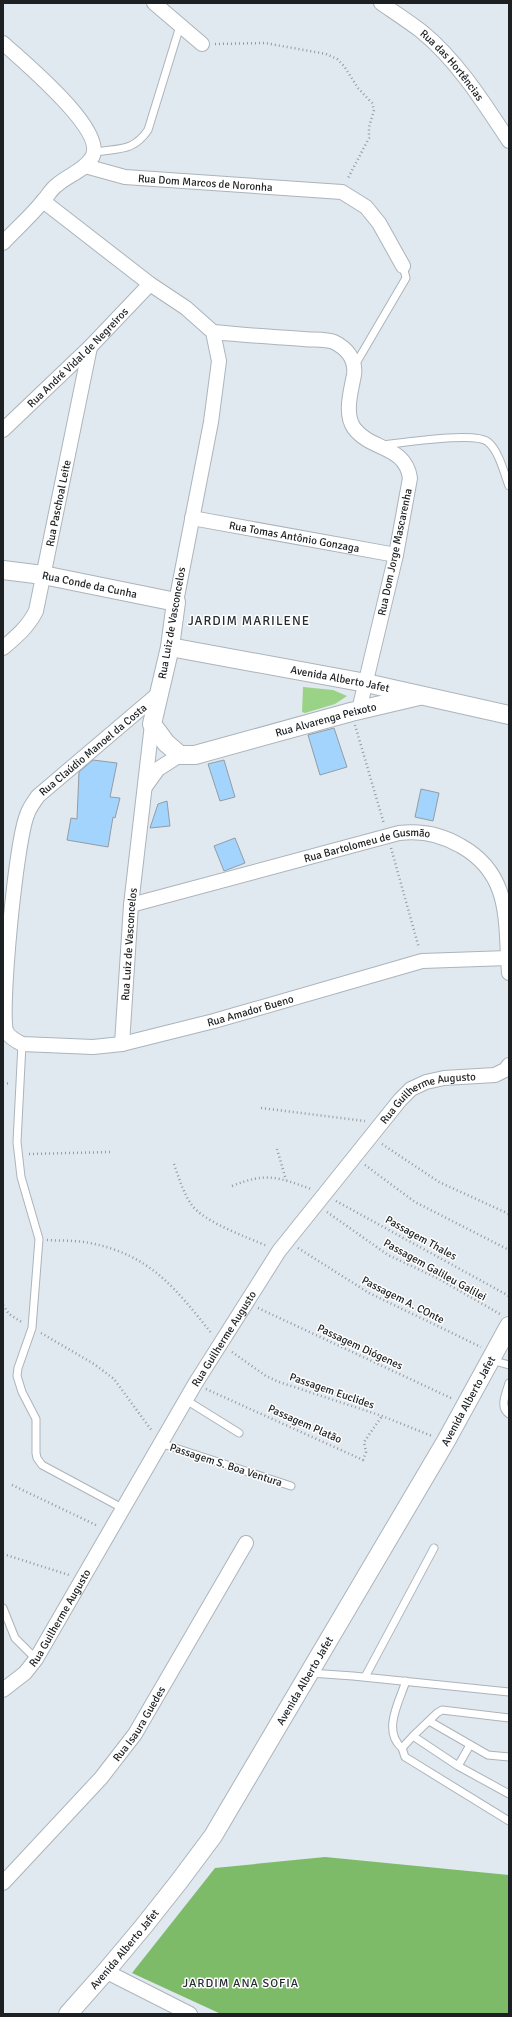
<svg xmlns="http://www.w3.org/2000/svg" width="512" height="2017" font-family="Signika,sans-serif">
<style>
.green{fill:#9ad286}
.forest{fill:#7ebb68}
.building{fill:#a3d4fe;stroke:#949ca3}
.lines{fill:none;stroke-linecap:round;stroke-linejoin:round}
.service-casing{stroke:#acb4bb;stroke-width:9}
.minor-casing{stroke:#acb4bb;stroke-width:16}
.tertiary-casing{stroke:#acb4bb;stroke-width:20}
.path{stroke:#949aa0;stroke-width:2.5;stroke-dasharray:1 3;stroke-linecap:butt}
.service{stroke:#fff;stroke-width:7}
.minor{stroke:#fff;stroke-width:14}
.tertiary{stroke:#fff;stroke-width:18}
.labels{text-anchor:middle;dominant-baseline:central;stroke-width:3;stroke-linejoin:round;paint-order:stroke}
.street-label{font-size:11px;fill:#1d2022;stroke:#fff}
.neighbourhood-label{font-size:12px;letter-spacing:1px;fill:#252b31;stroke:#fff}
.quarter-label{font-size:13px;letter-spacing:1px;fill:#252b31;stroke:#fff}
</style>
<rect width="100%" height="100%" fill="#e0e8f0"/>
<path class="green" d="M303 687 333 690 347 696 335 704 305 713 302 712Z"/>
<path class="forest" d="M325 1857 509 1875V2014H221L132 1973 215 1868Z"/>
<path class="building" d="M334 728 347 767 320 775 308 735Z
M93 760 117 763 110 797 120 798 115 818 113 817 108 847 67 840 71 818 77 819 79 772Z
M224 760 235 797 220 801 208 764Z
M421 789 439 793 433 821 415 817Z
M167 801 170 826 150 828 158 804Z
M235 838 245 863 224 871 214 846Z"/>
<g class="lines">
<defs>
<path id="service" d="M95 152C119 148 133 152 148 130L180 26
M355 365 406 278 403 266
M382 445C401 443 476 431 488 442 499 451 504 473 509 486
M22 1044 17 1142 21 1177 39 1239 32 1328 18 1368 17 1376 22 1392 36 1419V1453L37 1458 42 1465 124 1509
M491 1360 509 1365
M509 1383C506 1394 499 1407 509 1414
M186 1400 239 1433
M160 1443 291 1486
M3 1608 15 1638 36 1659
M310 1673 353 1676 509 1692
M365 1677 434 1548
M429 1721 488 1755 509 1757
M413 1736 437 1713 442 1710 509 1718
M402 1748C382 1731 399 1702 406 1681
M458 1766 470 1745
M509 1794 458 1766 413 1736 402 1748 405 1757 410 1760 509 1821"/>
<g id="minor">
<path d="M154 3 202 44"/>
<path id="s1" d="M381 3C394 12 408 21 421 31 457 60 484 103 509 141"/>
<path d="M3 43C22 61 111 133 91 159 83 171 67 176 57 185 51 189 48 196 43 201 31 216 16 229 3 243"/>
<path id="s2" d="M85 166 125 177 342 192 366 207 379 223 403 266"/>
<path d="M43 201 150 284 186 308 213 332 219 361 211 422 176 602"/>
<path d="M213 332C243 335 273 337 304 339 312 340 326 339 334 342 348 349 356 360 354 375 351 391 344 414 354 428 371 451 405 445 410 478L396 555 359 710"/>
<path id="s3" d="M3 430 90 347 150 284"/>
<path id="s4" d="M192 518 396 555"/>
<path id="s5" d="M3 648C16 637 28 627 36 611L90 347"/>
<path id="s6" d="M158 694 38 796C34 802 29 808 27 815 16 843 0 1007 6 1031 9 1037 16 1041 22 1044L93 1047 122 1044 214 1021 422 961 508 958"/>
<path d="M145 787 158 769 180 755"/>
<path id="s7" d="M131 905 399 833C422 830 441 834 461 846 512 875 505 921 509 973"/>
<path id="s8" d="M122 1044 131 905 152 724"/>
<path id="s9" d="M3 1690 25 1673 36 1659 195 1384 279 1251 400 1100 411 1089 426 1082 444 1078 495 1075 505 1070 509 1065"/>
<path id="s10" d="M3 1883 101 1778 135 1734 246 1543"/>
<path d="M107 1972 190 2014"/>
</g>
<g id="tertiary">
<path id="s11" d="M3 570 43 575 176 602 170 647 152 724 166 743 180 755H195L351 712 419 696"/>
<path id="s12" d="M170 647 366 683 509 715"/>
<path id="s13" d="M68 2014C120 1957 168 1898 213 1836L446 1441 509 1326"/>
</g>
</defs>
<use href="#service" class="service-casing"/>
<use href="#minor" class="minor-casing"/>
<use href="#tertiary" class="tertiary-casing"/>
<path class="path" d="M215 44 265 43 326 54 337 59 344 66 358 88 372 103 374 110 369 127V138L347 180
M355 725 384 824
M391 848 419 948
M3 1084 11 1083
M261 1108 365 1121
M382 1144 439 1182 509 1214
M277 1149 286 1180
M29 1154 110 1152
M174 1164C179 1178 183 1192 191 1204 203 1222 247 1237 267 1246
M365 1165 415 1202 509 1250
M232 1186C267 1172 277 1177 311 1189
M336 1201 509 1296
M327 1212 388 1255 439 1279 500 1314
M47 1240C61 1241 76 1240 90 1243 151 1255 176 1289 212 1334
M298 1248 369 1293 481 1347
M3 1305 9 1314 23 1323
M258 1308 453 1399
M41 1333 94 1364 114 1379 152 1431
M232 1352 266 1376 279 1382 382 1416 432 1436
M206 1389 363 1460 366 1452 364 1442 382 1416
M12 1485 98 1526
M3 1554 69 1575"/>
<use href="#service" class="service"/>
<use href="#minor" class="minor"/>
<use href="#tertiary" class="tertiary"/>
</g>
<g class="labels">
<g class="street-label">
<text stroke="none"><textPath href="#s1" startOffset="95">Rua das Hortências</textPath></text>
<text stroke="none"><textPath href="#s2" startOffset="122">Rua Dom Marcos de Noronha</textPath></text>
<text stroke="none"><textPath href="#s3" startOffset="104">Rua André Vidal de Negreiros</textPath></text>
<text stroke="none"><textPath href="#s5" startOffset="160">Rua Paschoal Leite</textPath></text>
<text stroke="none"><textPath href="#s4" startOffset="104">Rua Tomas Antônio Gonzaga</textPath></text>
<text transform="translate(395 552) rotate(-78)">Rua Dom Jorge Mascarenha</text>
<text stroke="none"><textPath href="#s11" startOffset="88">Rua Conde da Cunha</textPath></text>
<text transform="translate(172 623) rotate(-80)">Rua Luiz de Vasconcelos</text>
<text stroke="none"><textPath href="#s12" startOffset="173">Avenida Alberto Jafet</textPath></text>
<text stroke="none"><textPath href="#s11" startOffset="493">Rua Alvarenga Peixoto</textPath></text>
<text transform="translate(93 750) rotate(-40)">Rua Claúdio Manoel da Costa</text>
<text stroke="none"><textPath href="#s7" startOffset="244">Rua Bartolomeu de Gusmão</textPath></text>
<text stroke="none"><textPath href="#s8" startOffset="100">Rua Luiz de Vasconcelos</textPath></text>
<text stroke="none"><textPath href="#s6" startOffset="651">Rua Amador Bueno</textPath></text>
<text stroke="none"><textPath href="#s9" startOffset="741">Rua Guilherme Augusto</textPath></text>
<text transform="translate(421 1238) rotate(29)">Passagem Thales</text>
<text transform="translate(435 1270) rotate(29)">Passagem Galileu Galilei</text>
<text transform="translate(403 1300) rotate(27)">Passagem A. COnte</text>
<text stroke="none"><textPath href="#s9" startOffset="417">Rua Guilherme Augusto</textPath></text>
<text transform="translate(360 1347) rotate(25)">Passagem Diógenes</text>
<text transform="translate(332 1391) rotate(19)">Passagem Euclides</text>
<text stroke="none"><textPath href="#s13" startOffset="734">Avenida Alberto Jafet</textPath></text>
<text transform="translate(305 1424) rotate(24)">Passagem Platão</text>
<text transform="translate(226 1465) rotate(18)">Passagem S. Boa Ventura</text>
<text stroke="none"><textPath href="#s9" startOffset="93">Rua Guilherme Augusto</textPath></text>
<text stroke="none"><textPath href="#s13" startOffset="410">Avenida Alberto Jafet</textPath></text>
<text stroke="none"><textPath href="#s10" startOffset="210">Rua Isaura Guedes</textPath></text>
<text stroke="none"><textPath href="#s13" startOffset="86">Avenida Alberto Jafet</textPath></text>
</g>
<g class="neighbourhood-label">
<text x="241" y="1983">JARDIM ANA SOFIA</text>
</g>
<g class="quarter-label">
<text x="249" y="621">JARDIM MARILENE</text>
</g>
</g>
<rect width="512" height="2017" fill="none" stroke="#1d2022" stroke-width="8"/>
</svg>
